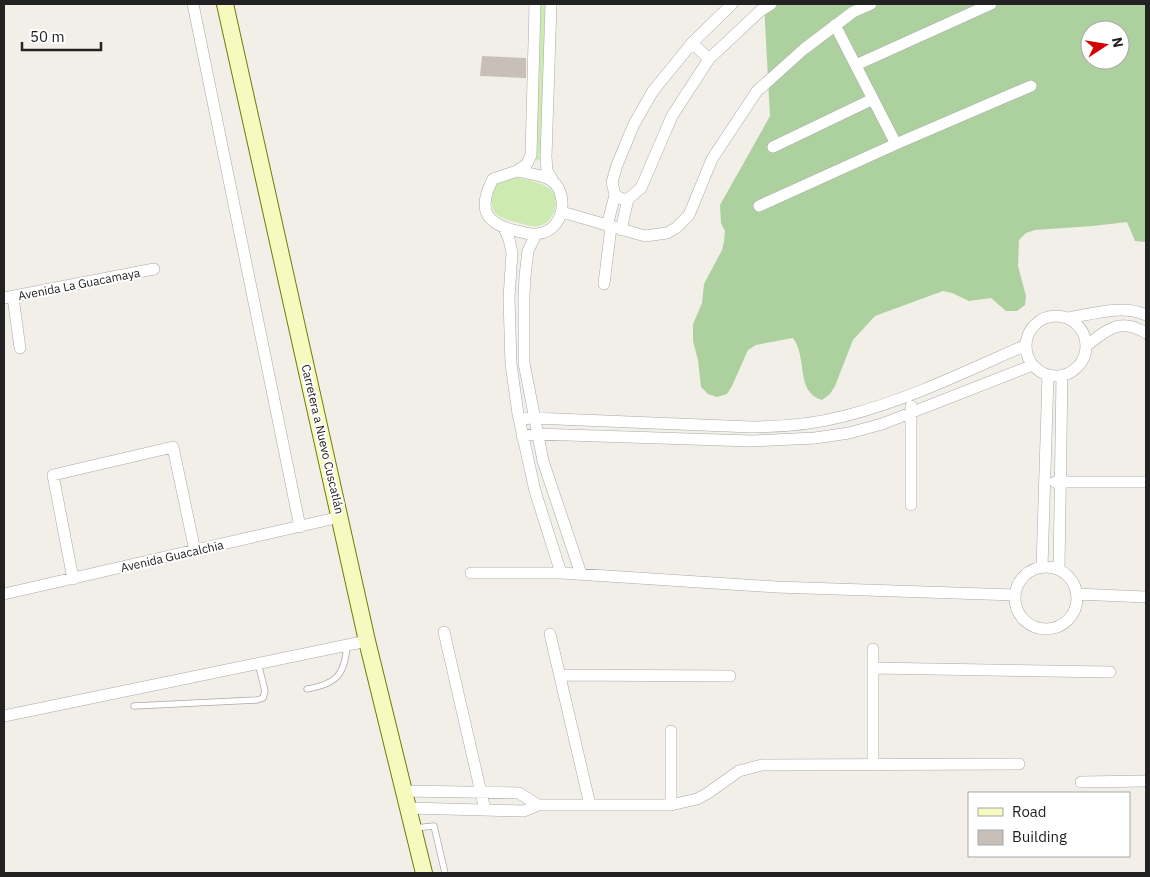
<svg xmlns="http://www.w3.org/2000/svg" width="1150" height="877" font-family="'IBM Plex Sans',sans-serif">
<style>
.grass{fill:#cdebb0}
.forest{fill:#add19e;fill-rule:evenodd}
.building{fill:#c7bfb8}
.lines{fill:none;stroke-linecap:round;stroke-linejoin:round}
.lane-casing{stroke:#a9a9a9;stroke-width:7}
.street-casing{stroke:#a9a9a9;stroke-width:12}
.secondary-casing{stroke:#707d05;stroke-width:18}
.lane{stroke:#fff;stroke-width:5.5}
.street{stroke:#fff;stroke-width:11}
.secondary{stroke:#f7fabf;stroke-width:16}
.labels{text-anchor:middle;dominant-baseline:central;stroke-width:4;stroke-linejoin:round;paint-order:stroke}
.street-label{font-size:12px;fill:#222;stroke:#fff}
</style>
<rect width="100%" height="100%" fill="#f2efe9"/>
<path class="grass" d="M539 4H546L541 159 537 161 535 159Z
M516 177C534 182 564 184 554 212 551 218 548 223 542 225 534 228 526 225 519 223 513 221 506 220 500 217 488 211 489 188 501 181 505 179 511 178 516 177Z"/>
<path class="forest" d="M764 4H1146V242L1135 241 1127 222 1093 226 1035 230 1026 233 1019 240 1018 266 1026 296 1025 305 1017 311H1006L991 298 969 301 952 293 943 291 875 316 853 340 835 386 830 394 822 400C795 392 808 359 793 338L766 343 756 345 748 350 732 386 727 394 717 397 708 394 701 387 698 360 693 341V324L702 303 704 284 722 250 724 241 725 231 721 223 720 205 770 116ZM1090 30H1120V60H1090Z"/>
<path class="building" d="M482 56 526 58V78L480 76Z"/>
<g class="lines">
<defs>
<path id="lane" d="M307 689C337 684 345 674 347 645
M134 706 257 700 263 698 265 691 258 663
M415 828 434 826 445 873"/>
<path id="street" d="M193 4 300 527
M551 4 546 157 547 171 552 179
M835 25 896 144 1031 86
M692 43 709 59
M856 65 991 4
M773 147 873 99
M517 171C538 176 560 174 562 202 563 217 554 233 536 234 530 235 523 232 517 231 485 224 477 209 493 179Z
M517 171 527 164 531 155 535 4
M615 195 622 199H628L641 188 672 116 709 59 760 11 771 4
M759 206 896 144
M562 212 645 236 667 233 676 228 689 215 712 159 757 91 804 49 853 12 871 4
M607 226 615 195 612 182 617 165 634 124 653 91 692 43 732 4
M504 228 509 239 512 253 509 298 511 364 518 414 535 491 561 573
M621 230 628 199
M536 234 528 251 525 276 524 295V363L543 461 581 574
M604 284 611 227
M13 297 20 348
M4 298 154 269
M1026 346a30 30 0 1 1 60 0a30 30 0 1 1-60 0Z
M1068 318C1093 314 1122 304 1146 315
M1086 346C1107 330 1120 317 1146 333
M519 419 533 418 751 427C782 427 814 424 845 416 908 400 967 371 1026 345
M522 436 536 434 751 441 815 438 849 433 882 424 1033 365
M1055 482H1146
M911 505V406
M1042 567 1048 375
M1015 598a31 31 0 1 1 62 0a31 31 0 1 1-62 0Z
M1059 570 1062 375
M471 573H561L776 587 1015 595
M73 579 53 475 173 447 195 551
M4 594 340 517
M1076 594 1146 597
M444 632 485 810
M550 634 590 805
M873 668 1110 672
M560 675 730 676
M4 716 367 641
M671 731V805
M873 763V649
M1081 782 1146 781
M404 791 519 793 538 805
M409 808 524 811 538 805H671L697 799 708 793 739 771 762 765 1019 764"/>
<path id="secondary" d="M225 4 367 641 424 873"/>
</defs>
<use href="#lane" class="lane-casing"/>
<use href="#street" class="street-casing"/>
<use href="#secondary" class="secondary-casing"/>
<use href="#lane" class="lane"/>
<use href="#street" class="street"/>
<use href="#secondary" class="secondary"/>
</g>
<g class="labels">
<g class="street-label">
<text transform="translate(79 284) rotate(-11)">Avenida La Guacamaya</text>
<text transform="translate(323 439) rotate(77)">Carretera a Nuevo Cuscatlán</text>
<text transform="translate(172 556) rotate(-13)">Avenida Guacalchia</text>
</g>
</g>
<rect width="1150" height="877" fill="none" stroke="#222222" stroke-width="10"/>
<rect x="968" y="792" width="162" height="65" fill="#ffffff" stroke="#a7a7a7"/>
<rect x="978" y="808" width="25" height="8" fill="#f7fabf" stroke="#a7a7a7"/>
<text x="1012" y="817" font-size="15" fill="#222222">Road</text>
<rect x="978" y="830" width="25" height="15" fill="#c7bfb8" stroke="#a7a7a7"/>
<text x="1012" y="842" font-size="15" fill="#222222">Building</text>
<g transform="translate(1105 45) rotate(78)"><circle r="24" fill="#ffffff" stroke="#a7a7a7"/>
<path d="M0-4L9 19L0 12L-9 19Z" fill="#d40000"/>
<text y="-8" font-size="14" font-weight="bold" text-anchor="middle" fill="#222222">N</text>
</g>
<path d="M22 42v8h79v-8" fill="none" stroke="#222222" stroke-width="2.5"/>
<text x="30" y="42" font-size="15" fill="#222222" stroke="#ffffff" stroke-width="4" paint-order="stroke">50 m</text>
</svg>
